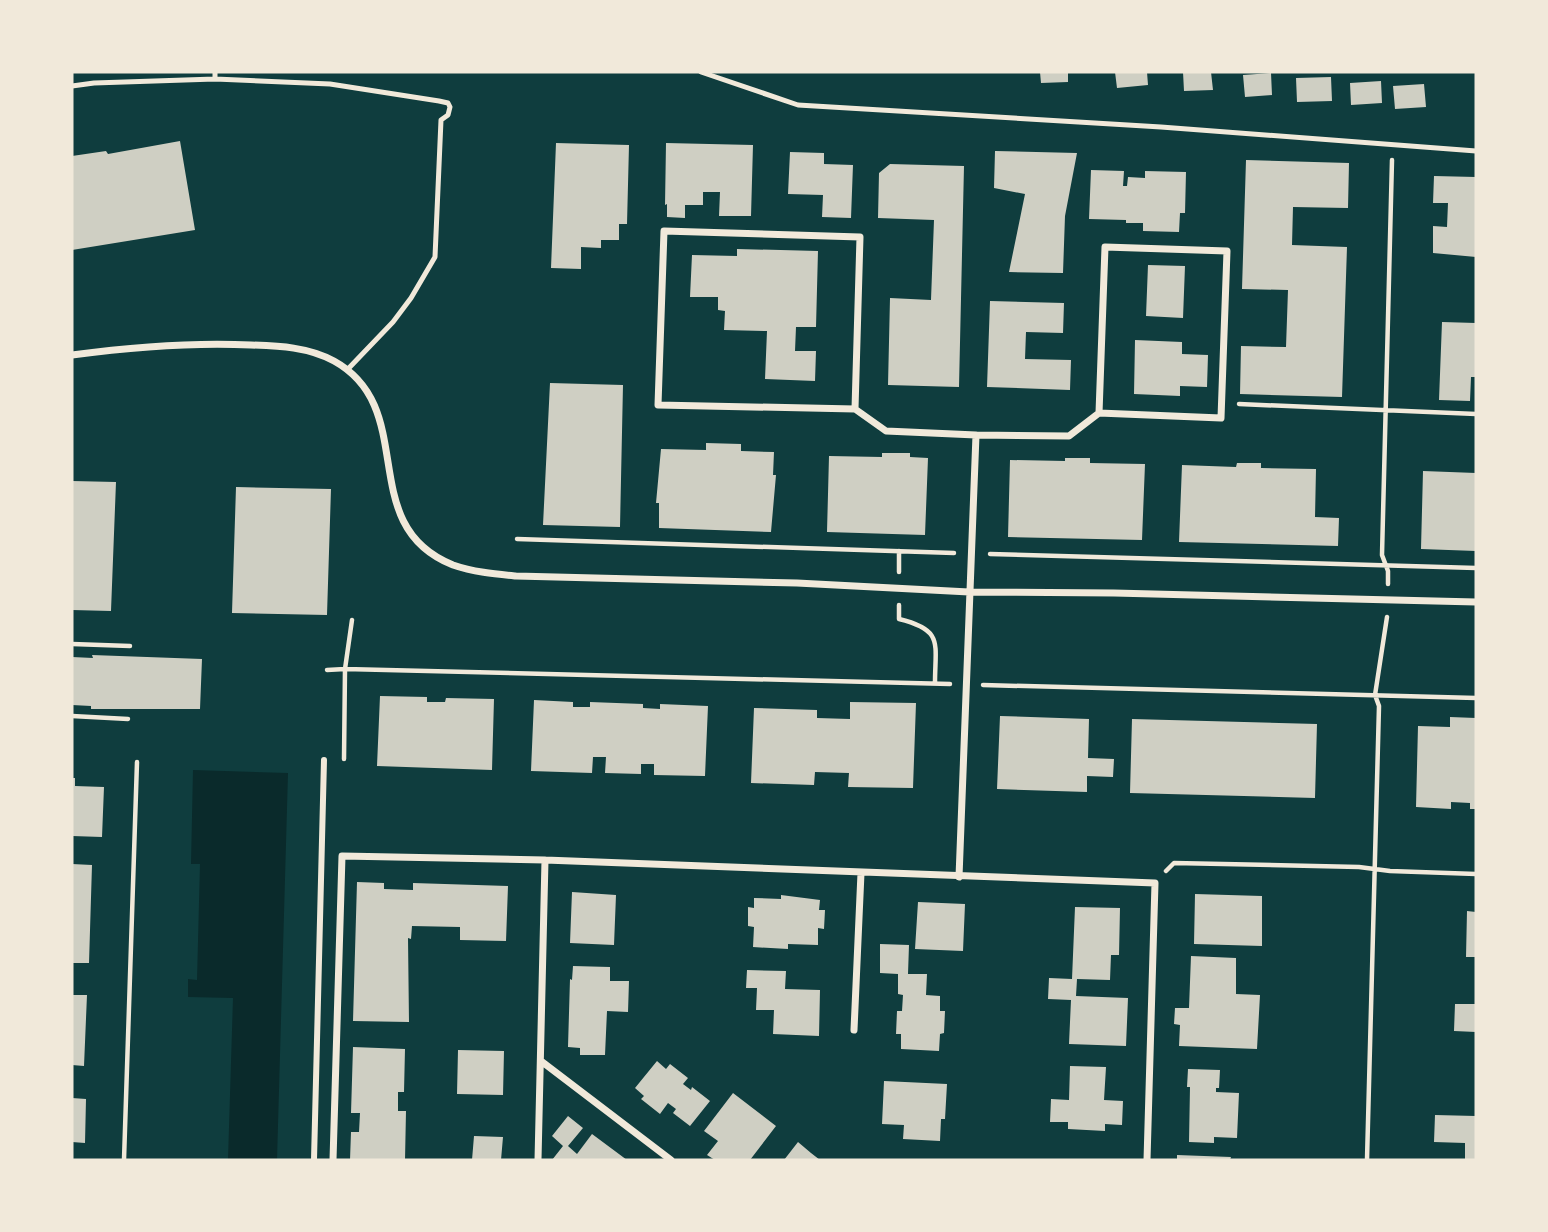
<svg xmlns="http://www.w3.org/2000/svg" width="1548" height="1232" font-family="'IBM Plex Sans',sans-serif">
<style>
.water{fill:#0a2a2b}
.building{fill:#cfcfc3}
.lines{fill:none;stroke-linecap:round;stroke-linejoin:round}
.path{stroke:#f1e9da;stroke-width:4.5}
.service{stroke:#f1e9da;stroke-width:5}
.pedestrian{stroke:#f1e9da;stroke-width:6}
.minor{stroke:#f1e9da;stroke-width:7}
</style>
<rect width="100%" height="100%" fill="#0f3d3e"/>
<path class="water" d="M193 770 288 773 277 1160H228L233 998 188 997V979L197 980 200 864H191Z"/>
<path class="building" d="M1040 72H1068V82L1041 83Z
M1115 72H1147L1148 85 1117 88Z
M1183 72H1211L1213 90 1184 91Z
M1271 73 1272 95 1245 97 1243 75Z
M1331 77 1332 101 1297 102 1296 78Z
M1381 81 1382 103 1351 105 1350 83Z
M1424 84 1426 107 1395 109 1393 86Z
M180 141 195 230 72 250V156L106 151 108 154Z
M556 143 629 145 627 224H619V240H601V248L581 247V269L551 268Z
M666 143 753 145 751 216H719L720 192H703V205H685V218L667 217V204L665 205Z
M995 151 1077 153 1065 216 1063 273 1009 272 1025 194 994 188Z
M790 152 824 153V164L853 165 851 218 822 217 823 195 788 194Z
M1246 160 1349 163 1348 208 1293 207 1292 245 1347 247 1342 397 1240 394 1241 346 1286 347 1288 290 1242 289Z
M890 164 964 166 959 387 888 385 890 298 931 300 934 220 878 218 879 173Z
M1091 170 1124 171 1123 186H1127L1128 177 1145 178V171L1186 172 1185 213H1180L1179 232 1143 231V223H1126V220L1089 219Z
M1434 176 1476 177V257L1433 253V226L1447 227 1448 203H1433Z
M737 249 818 251 816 327H796L795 351H816L815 381 765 379 767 331 724 330 725 311 718 310V297H690L692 255 737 256Z
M1148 265 1185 266 1183 318 1146 316Z
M990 301 1064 303 1063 333 1026 332 1025 359 1071 360 1070 390 987 387Z
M1442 322 1476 323V377H1471L1470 401 1439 400Z
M1135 340 1182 342V354L1208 355 1207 387 1180 386V396L1134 394Z
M550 383 623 385 620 527 543 525Z
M706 443 741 444V451L774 452 773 475H776L771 532 659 528V503H656L661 449 706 450Z
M882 453H910V457L928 458 925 535 827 532 829 456 882 457Z
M1065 458H1090V463L1145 464 1142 540 1008 537 1010 460 1065 461Z
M1237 463H1261V468L1316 469 1315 517 1339 518 1338 546 1179 542 1182 465 1236 467Z
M1423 471 1476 473V551L1421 549Z
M72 481 116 482 111 611 72 610Z
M236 487 331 489 327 615 232 613Z
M92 655 202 659 200 709H91V706L72 705V657L93 658Z
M380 696 427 697V702H445L446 698 494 699 492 770 377 766Z
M534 700 573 702V707H590V702L643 704V708L660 709V704L708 706 705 776 654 775V764H641V774L605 773 606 757H593L592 773 531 771Z
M850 702 916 703 913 788 848 787 849 773 815 772 814 785 751 783 754 708 817 710V718L850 719Z
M1000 716 1089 719 1088 758 1114 759 1113 777 1087 776V792L997 789Z
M1450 717 1476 718V809H1470V803L1451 802V809L1416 807 1418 726 1450 727Z
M1132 719 1317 724 1315 798 1130 793Z
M72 778H75V786L104 787 102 837 72 836Z
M72 864 92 865 89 963H72Z
M357 882 384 883V889L413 890V883L508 886 506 941 460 940V927L412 926 411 939 408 938 409 1022 353 1021Z
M572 892 616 895 614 945 570 943Z
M1195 894 1262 896V946L1194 944Z
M781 895 820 900 819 910H825L824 929 818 928V945L788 944V949L753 947 754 927 748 926V907L754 908V898L781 899Z
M918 902 965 904 963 951 915 949Z
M1075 907 1120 908 1119 955H1111L1110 980 1077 979 1076 996 1128 998 1126 1046 1069 1044 1071 1000 1048 999 1049 978 1072 979Z
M1467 911 1476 912V957H1466Z
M880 944 909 945 908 974H927L926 995 940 996V1011H945L944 1033 940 1034 939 1051 901 1049V1034H896L897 1011H902L903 995 898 994V974L880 973Z
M1191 956 1236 958V994L1260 995 1257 1049 1179 1046 1180 1025 1174 1024 1175 1008H1189Z
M573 966 610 967V981H629L628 1012 607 1011 605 1055H580V1048L568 1047 570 979 572 980Z
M747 970 786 971 785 989 820 990 819 1036 773 1034 774 1010H756L757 988H746Z
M72 995H87L84 1066 72 1065Z
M1455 1004H1476V1032L1454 1031Z
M353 1047 405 1049 404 1092H398V1111H406L405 1160H350L351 1132H359L360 1113H351Z
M458 1050 504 1051 503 1095 457 1094Z
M657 1061 666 1069 670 1064 688 1078 683 1084 691 1090 692 1087 710 1101 690 1126 673 1113 676 1109 668 1103 660 1114 641 1099 644 1096 635 1088Z
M1070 1066 1106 1067 1104 1100 1123 1101 1122 1125 1105 1124V1131L1068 1129V1122H1050L1051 1099 1069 1100Z
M1188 1069 1220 1070 1219 1088H1216V1092L1239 1093 1237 1138 1214 1137V1143L1189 1142 1190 1087H1187Z
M884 1081 947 1084 945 1119H941L940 1141 903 1139 904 1125 882 1124Z
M733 1093 776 1126 750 1160H715L707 1155 718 1141 704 1131Z
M72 1098 86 1099 85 1143 72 1142Z
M1435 1115 1476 1116V1160H1465V1143L1434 1142Z
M568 1116 583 1128 568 1146 577 1154 592 1134 627 1160H552L563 1146 552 1136Z
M474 1136 503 1137 501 1160H472Z
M798 1142 811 1153 820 1160H784Z
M1177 1155 1231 1157 1230 1160H1177Z"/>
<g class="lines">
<path class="path" d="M1239 404 1476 414
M517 539 954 553
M990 554 1476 568
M899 572V551
M1388 584V571L1382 555 1392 160
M899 605V619C944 630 935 643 935 683
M72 644 130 646
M327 670 345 669 352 620
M983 685 1476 698
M72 716 128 719
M344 759 345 669 950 684
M1166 871 1174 863 1359 867 1390 871 1476 874
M124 1160 137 762
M1367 1160 1379 706 1375 695 1387 617"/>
<path class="service" d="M701 72 798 105 1161 127 1476 151
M215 79 330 84 439 101 448 103 450 107 448 115 441 120 435 257 411 298 393 322 347 370
M72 86 94 83 215 79V72"/>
<path class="pedestrian" d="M314 1160 324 760"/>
<path class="minor" d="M72 355C132 347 191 342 251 345 280 346 308 347 334 361 421 409 353 525 453 565 473 572 495 574 516 576L797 583 969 592 1114 593 1476 602
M855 409 860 237 664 231 658 405 855 409 886 431 976 435 959 877
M976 435 1069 436 1099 413 1221 418 1227 251 1105 247 1099 413
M854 1030 861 873
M541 1061 671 1160
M333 1160 342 856 545 860 1155 883 1147 1160
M538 1160 545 860"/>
</g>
<rect width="1548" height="1232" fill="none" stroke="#f1e9da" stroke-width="147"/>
</svg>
